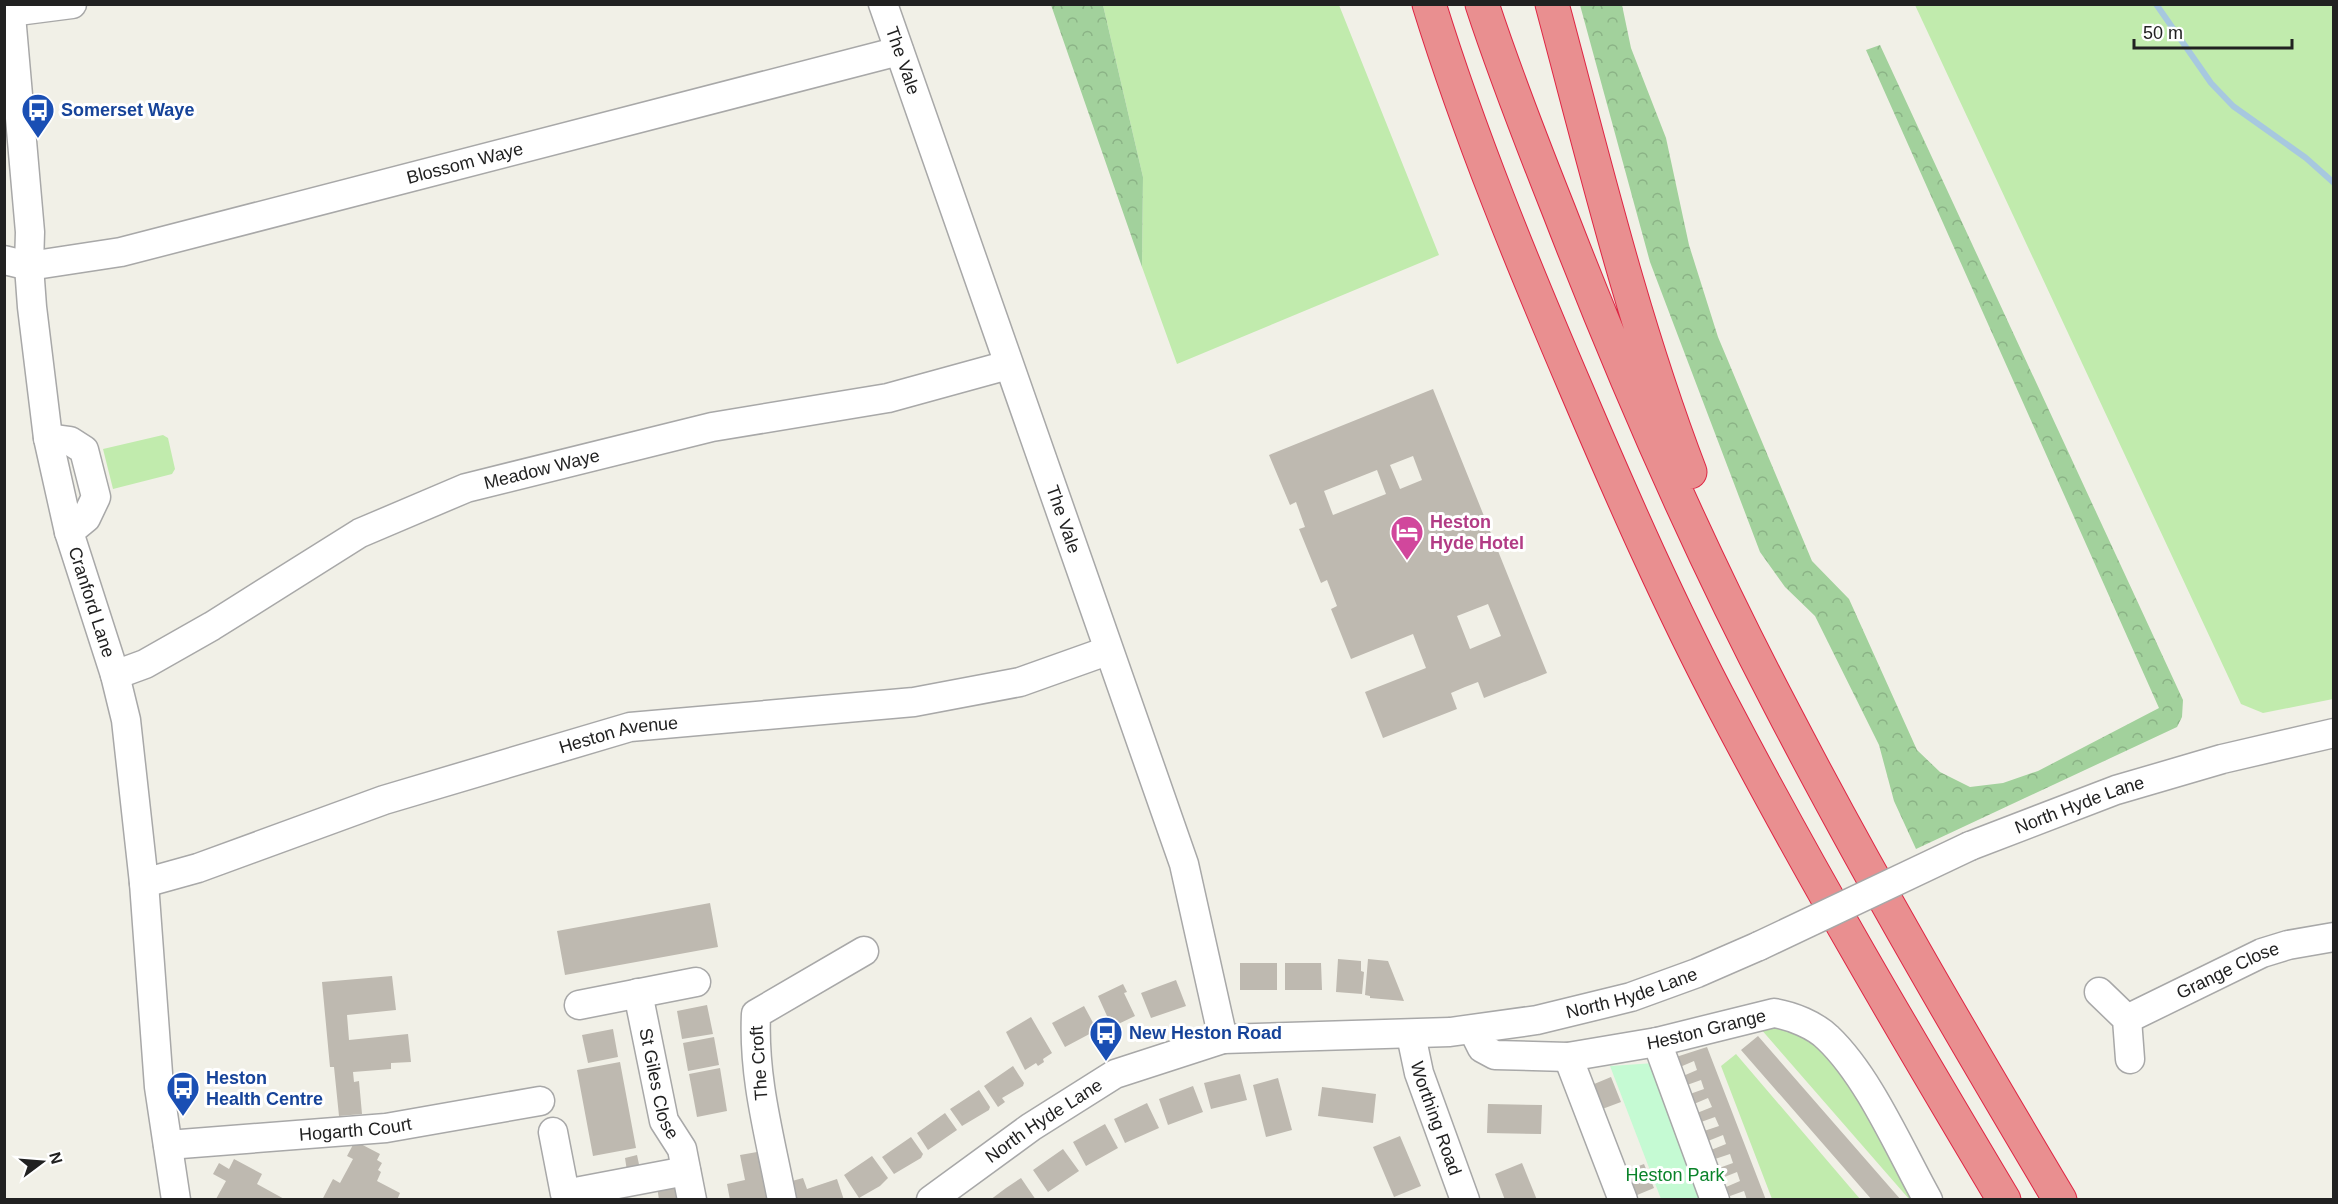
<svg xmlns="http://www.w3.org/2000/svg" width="2338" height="1204" font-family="Arial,sans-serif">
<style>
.grass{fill:#c1ebad}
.forest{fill:url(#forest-crowns)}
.park{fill:#c5fad3}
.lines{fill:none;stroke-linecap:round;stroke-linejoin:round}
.stream{stroke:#a7c8df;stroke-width:6}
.building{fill:#beb9b0;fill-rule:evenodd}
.minor-casing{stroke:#a8a8a8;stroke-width:31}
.highway-casing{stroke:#de2644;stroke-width:35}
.minor{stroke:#fff;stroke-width:28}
.highway{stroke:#e98f90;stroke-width:33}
.minor-bridge-casing{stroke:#a8a8a8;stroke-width:31;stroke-linecap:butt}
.minor-bridge{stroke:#fff;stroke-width:28}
.labels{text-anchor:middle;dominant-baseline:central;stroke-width:6;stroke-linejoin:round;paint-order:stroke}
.street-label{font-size:18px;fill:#212121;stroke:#fff}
.transit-label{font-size:18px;font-weight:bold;fill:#164399;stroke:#fff;text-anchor:start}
.hotel-label{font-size:18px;font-weight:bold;fill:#b23c85;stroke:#fff;text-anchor:start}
.park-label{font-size:18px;fill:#0a832a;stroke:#fff}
</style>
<defs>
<pattern id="forest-crowns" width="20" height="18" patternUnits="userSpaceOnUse" patternTransform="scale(1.5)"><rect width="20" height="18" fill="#a2d19c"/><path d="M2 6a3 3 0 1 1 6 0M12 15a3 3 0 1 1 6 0" fill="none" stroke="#8bb386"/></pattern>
</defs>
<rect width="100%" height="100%" fill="#f1f0e7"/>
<path class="grass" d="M1103 5H1339L1439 255 1177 364 1142 267 1143 177Z
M1915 5H2333V699L2263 713 2241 704Z
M163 435 168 438 175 469 172 474 113 489 103 449Z
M1784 1025 1838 1058 1918 1199H1909L1760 1028Z
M1736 1054 1860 1199H1772L1721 1066Z"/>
<path class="forest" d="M1051 5H1103L1143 177 1142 267Z
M1580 5H1622L1631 48 1666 138 1689 245 1718 337 1812 561 1849 599 1917 750 1940 772 1970 787 2003 783 2038 771 2159 708 1866 50 1880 45 2183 700 2182 717 2177 727 1916 849 1894 801 1879 745 1815 616 1785 587 1760 552 1650 262Z"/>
<path class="park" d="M1655 1063 1708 1199H1661L1610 1066Z"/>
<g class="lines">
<path class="stream" d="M2156 4 2211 83 2233 106 2306 158 2334 183"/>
</g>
<path class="building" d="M1433 389 1547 673 1484 698 1478 682 1465 687 1451 693 1457 709 1383 738 1365 692 1426 668 1413 634 1351 659 1331 609 1337 606 1327 580 1321 583 1299 529 1305 527 1296 502 1290 505 1269 455ZM1413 456 1422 480 1400 489 1390 465ZM1377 470 1386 494 1333 515 1324 491ZM1488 604 1501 636 1470 649 1457 616Z
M710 903 718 947 565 975 557 931Z
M1338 959 1361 961V971L1364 972 1362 994 1336 992Z
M1368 959 1388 961 1404 1001 1370 998V996L1365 995Z
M1240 963H1277V990H1240Z
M1285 963H1321L1322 990H1285Z
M392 976 396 1010 347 1015 349 1040 408 1034 411 1062 391 1063V1069L353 1072 354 1082 359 1081 362 1114 339 1116 334 1067H330L322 982Z
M1176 980 1186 1006 1151 1018 1141 993Z
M1123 984 1127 992 1124 993 1135 1016 1112 1027 1098 996Z
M707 1005 713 1034 682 1039 677 1011Z
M1084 1006 1097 1030 1065 1047 1052 1023Z
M1031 1017 1052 1053 1043 1059 1044 1062 1038 1066 1036 1063 1025 1070 1006 1032Z
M613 1029 618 1057 588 1063 582 1035Z
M1758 1036 1901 1200H1872L1741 1050Z
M714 1037 719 1065 688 1071 683 1043Z
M1707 1047 1766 1200H1747L1744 1191 1730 1196 1726 1187 1740 1181 1737 1172 1722 1178 1719 1168 1733 1163 1730 1154 1715 1159 1711 1150 1726 1144 1723 1135 1708 1141 1704 1131 1719 1126 1715 1117 1701 1122 1697 1113 1712 1107 1708 1098 1694 1104 1690 1094 1704 1089 1701 1080 1687 1085 1683 1076 1697 1070 1694 1061 1680 1067 1676 1057Z
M620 1062 636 1148 593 1156 577 1070Z
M1013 1066 1024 1083 1023 1086 1002 1098 1005 1102 998 1107 984 1086Z
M720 1068 727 1111 697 1117 689 1074Z
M1240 1074 1247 1100 1211 1109 1204 1083Z
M1611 1077 1621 1102 1597 1111 1587 1087Z
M1278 1078 1292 1130 1266 1137 1253 1085Z
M1193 1086 1203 1112 1168 1125 1159 1099Z
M1322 1087 1376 1094 1373 1123 1318 1116Z
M979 1090 990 1107 989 1110 962 1126 950 1109Z
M1147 1103 1159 1128 1125 1143 1114 1119Z
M1488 1104 1542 1105 1541 1134 1487 1133Z
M945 1113 957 1130 928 1150 917 1133Z
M1105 1124 1118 1148 1086 1166 1073 1142Z
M1400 1136 1421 1186 1394 1197 1373 1147Z
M911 1137 923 1154 921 1158 894 1174 882 1157Z
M355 1141 380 1154 377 1160 382 1163 378 1170 381 1172 377 1181 400 1193 397 1200H322L333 1179 340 1183 353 1159 347 1156Z
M1063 1149 1079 1171 1048 1192 1033 1170Z
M757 1152 767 1200H730L727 1184 745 1180 740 1155Z
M637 1155 640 1169 627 1171 625 1158Z
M872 1156 888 1178 880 1186 859 1198 844 1175Z
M234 1159 262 1174 257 1184 286 1200 216 1199 226 1181 213 1174 219 1163 229 1169Z
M1522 1163 1537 1200H1505L1495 1174Z
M1644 1164 1654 1188 1630 1198 1620 1173Z
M803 1178 807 1189 837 1179 844 1200H796L792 1181Z
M1021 1178 1036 1200H990L1006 1188Z
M676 1183 679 1200H659L657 1186Z"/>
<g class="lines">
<defs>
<g id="minor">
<path id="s1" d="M10 4 30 232 29 266 32 307 48 438 69 532 115 675 126 720 144 883 159 1087 176 1200"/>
<path id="s2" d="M883 4 1184 864 1223 1039"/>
<path d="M10 12 72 4"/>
<path id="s3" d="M4 260 29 266 121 252 899 51"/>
<path d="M48 438 70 441 84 450 96 497 86 518 69 532"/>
<path id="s4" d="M115 675 145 664 212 626 360 533 466 488 712 427 888 398 1008 365"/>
<path id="s5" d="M1970 846 2116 790 2222 759 2334 733"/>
<path id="s6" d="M144 883 198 868 384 800 630 727 914 702 1020 682 1107 651"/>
<path d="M2099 992 2127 1019 2130 1059"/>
<path id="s7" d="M638 993 664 1121 682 1149 692 1200"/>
<path d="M579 1005 696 982"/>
<path id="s8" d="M2127 1019 2262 953 2288 945 2334 937"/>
<path id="s9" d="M1473 1030 1482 1048 1495 1055 1568 1057 1657 1042 1774 1013C1792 1016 1815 1025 1828 1038 1869 1077 1900 1150 1928 1200"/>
<path id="s10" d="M1411 1035 1419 1073 1465 1200"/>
<path d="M1657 1042 1715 1200"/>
<path d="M1568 1057 1623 1200"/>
<path d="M553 1132 565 1194 686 1171"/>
<path id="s11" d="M168 1145 386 1128 540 1101"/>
<path d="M782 1200C770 1137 753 1078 756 1014L864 951"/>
<path id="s12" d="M931 1200 1031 1127 1115 1074 1223 1039 1450 1032 1537 1020 1631 997 1697 973 1759 946"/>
</g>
<path id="highway" d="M1429 4C1470 136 1523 265 1577 391 1623 499 1671 608 1726 712 1813 878 1908 1039 2004 1200
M1482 4C1505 74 1532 143 1559 211 1624 379 1696 545 1780 705 1867 873 1963 1037 2060 1200
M1552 4C1594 161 1632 320 1690 472"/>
</defs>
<use href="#minor" class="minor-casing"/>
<use href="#highway" class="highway-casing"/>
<use href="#minor" class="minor"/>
<use href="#highway" class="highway"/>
<defs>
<path id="minor-bridge" d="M1759 946 1970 846"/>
</defs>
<use href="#minor-bridge" class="minor-bridge-casing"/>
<use href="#minor-bridge" class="minor-bridge"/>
</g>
<defs>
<symbol id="bus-pin" viewBox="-11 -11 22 30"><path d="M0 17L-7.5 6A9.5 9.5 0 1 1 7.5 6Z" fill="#1a4fb4" stroke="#fff"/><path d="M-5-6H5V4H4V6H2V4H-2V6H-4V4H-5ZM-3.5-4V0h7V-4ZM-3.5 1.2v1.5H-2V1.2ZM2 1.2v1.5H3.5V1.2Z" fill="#fff"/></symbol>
<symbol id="hotel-pin" viewBox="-11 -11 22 30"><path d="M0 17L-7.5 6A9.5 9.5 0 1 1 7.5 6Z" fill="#d1479c" stroke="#fff"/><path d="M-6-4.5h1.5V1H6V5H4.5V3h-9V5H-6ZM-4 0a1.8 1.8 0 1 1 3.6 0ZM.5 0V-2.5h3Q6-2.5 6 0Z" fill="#fff"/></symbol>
</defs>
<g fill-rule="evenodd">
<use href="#bus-pin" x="19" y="91" width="38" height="52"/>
<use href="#hotel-pin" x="1388" y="513" width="38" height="52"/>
<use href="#bus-pin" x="1087" y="1014" width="38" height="52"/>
<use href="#bus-pin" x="164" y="1069" width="38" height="52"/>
</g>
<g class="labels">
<g class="street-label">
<text stroke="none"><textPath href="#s2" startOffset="60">The Vale</textPath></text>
<text stroke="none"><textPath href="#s3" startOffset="474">Blossom Waye</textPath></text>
<text stroke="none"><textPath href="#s4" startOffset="477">Meadow Waye</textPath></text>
<text stroke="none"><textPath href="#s2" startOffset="546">The Vale</textPath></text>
<text stroke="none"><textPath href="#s1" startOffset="606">Cranford Lane</textPath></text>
<text stroke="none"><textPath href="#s6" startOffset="498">Heston Avenue</textPath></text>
<text stroke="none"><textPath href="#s5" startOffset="117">North Hyde Lane</textPath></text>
<text stroke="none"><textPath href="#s8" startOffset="112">Grange Close</textPath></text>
<text stroke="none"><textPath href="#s12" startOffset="750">North Hyde Lane</textPath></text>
<text stroke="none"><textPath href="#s9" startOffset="249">Heston Grange</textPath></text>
<text transform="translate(759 1063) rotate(-94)">The Croft</text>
<text stroke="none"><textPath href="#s7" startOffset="93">St Giles Close</textPath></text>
<text stroke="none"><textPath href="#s10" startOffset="87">Worthing Road</textPath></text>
<text stroke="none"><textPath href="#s12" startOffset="138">North Hyde Lane</textPath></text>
<text stroke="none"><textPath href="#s11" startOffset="188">Hogarth Court</textPath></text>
</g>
<g class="transit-label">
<text x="61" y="110">Somerset Waye</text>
<text x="1129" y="1033">New Heston Road</text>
<text x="206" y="1078">Heston<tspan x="206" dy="21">Health Centre</tspan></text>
</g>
<g class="hotel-label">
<text x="1430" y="522">Heston<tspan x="1430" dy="21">Hyde Hotel</tspan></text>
</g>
<g class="park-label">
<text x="1675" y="1175">Heston Park</text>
</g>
</g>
<rect width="2338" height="1204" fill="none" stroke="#212121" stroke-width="12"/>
<g transform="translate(42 1162) rotate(74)" stroke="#ffffff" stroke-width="4.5" paint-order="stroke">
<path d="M0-4.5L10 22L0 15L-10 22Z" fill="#212121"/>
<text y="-9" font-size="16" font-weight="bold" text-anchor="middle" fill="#212121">N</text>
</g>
<path d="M2134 39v9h158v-9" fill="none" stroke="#212121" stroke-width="3"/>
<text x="2143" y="39" font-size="18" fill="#212121" stroke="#ffffff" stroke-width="4.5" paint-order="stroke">50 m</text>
</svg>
